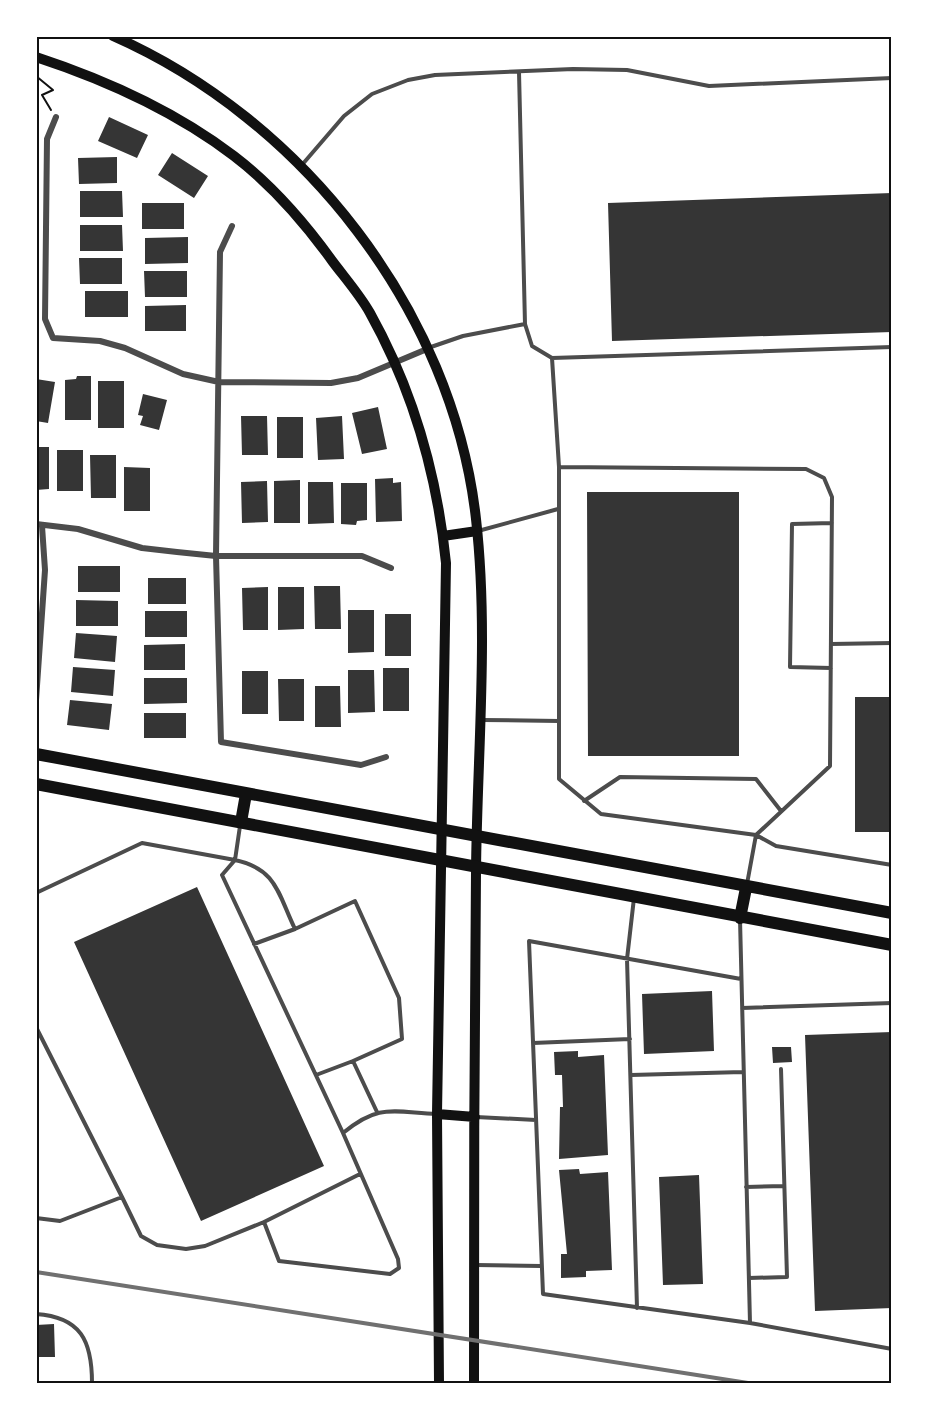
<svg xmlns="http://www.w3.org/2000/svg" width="928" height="1419" font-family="'Titillium Web',sans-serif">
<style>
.building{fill:#353535}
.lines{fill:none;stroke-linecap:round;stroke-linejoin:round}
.path{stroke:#111;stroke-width:2}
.service{stroke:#4c4c4c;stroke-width:4}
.minor{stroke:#4c4c4c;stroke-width:6}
.secondary{stroke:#111;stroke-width:10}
.primary{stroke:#111;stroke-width:12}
.rail{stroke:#707070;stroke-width:4}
.neatline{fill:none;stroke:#111;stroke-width:2}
</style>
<rect width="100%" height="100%" fill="#fff"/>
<path class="building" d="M109 117 148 135 137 158 98 141Z
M172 153 208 176 194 198 158 175Z
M117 157V183L79 184 78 158Z
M80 191H122L123 217H80Z
M892 193V332L612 341 608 203Z
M142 203H184V229H142Z
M80 225H122L123 251H80Z
M188 237V263L145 264V238Z
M79 258H122V284H80Z
M144 271H187V297H145Z
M85 291H128V317H85Z
M186 305V331H145V306Z
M77 376H91V420H65V380L76 379Z
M36 379 55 382 48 423 36 421Z
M98 381H124V428H98Z
M143 394 167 400 159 430 140 425 143 416 138 415Z
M378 407 387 449 362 454 352 413Z
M241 416H267L268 455H242Z
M342 416 344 459 318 460 316 418Z
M277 417H303V458H277Z
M36 447H49V489L36 490Z
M57 450H83V491H57Z
M90 455H116V498H91Z
M124 467 150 468V511H124Z
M393 478V483L401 482 402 521 376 522 375 479Z
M300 480V523H274V481Z
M267 481 268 522 242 523 241 482Z
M308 482H333L334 523 308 524Z
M341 483H367V520L357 521 356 525 341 524Z
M587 492H739V756H588Z
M78 566H120V592H78Z
M148 578H186V604H148Z
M314 586H340L341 629H315Z
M268 587V630H243L242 588Z
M278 587H304V629L278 630Z
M76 600 118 601V626H76Z
M348 610H374V652L348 653Z
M145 611H187V637H145Z
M385 614H411V656H385Z
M76 633 117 636 115 662 74 658Z
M185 644V670H144V645Z
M73 667 115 670 113 696 71 692Z
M383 668H409V711H383Z
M348 670H374L375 712 348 713Z
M242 671H268V714H242Z
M144 678H187V703L144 704Z
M278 679H304V721H279Z
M315 686H340L341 727H315Z
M855 697H892V832H855Z
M70 700 112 704 109 730 67 725Z
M144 713H186V738H144Z
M197 887 324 1166 201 1221 74 942Z
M712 991 714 1051 644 1054 642 994Z
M892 1032V1308L815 1311 805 1035Z
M772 1047H791L792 1062 773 1063Z
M578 1051V1057L604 1055 608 1155 559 1159 560 1107H563L562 1075H555L554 1052Z
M579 1169 580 1174 608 1172 612 1270 586 1271V1277L561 1278V1254H567L559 1170Z
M699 1175 703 1284 663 1285 659 1177Z
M54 1324 55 1357H36V1325Z"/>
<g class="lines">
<path class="path" d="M36 76 53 90 42 95 51 110"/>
<path class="service" d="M519 72 525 324 532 346 552 358 892 347
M301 166 344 116 372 94 408 80 435 75 573 69 627 70 709 86 892 78
M428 348 463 336 525 324
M552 358 559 467
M478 531 558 509
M831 644 892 643
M831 668 790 667 792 524 832 523
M482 720 559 721
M584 801 620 777 756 779 781 811
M747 884 756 835 830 766 832 497 824 478 806 469 559 467V779L601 814 756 835 776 846 892 865
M36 893 142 843 235 860 240 826
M634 898 627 959 637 1308
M740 919 750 1323 892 1349
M254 944 295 929
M741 979 529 941 543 1294 750 1323
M742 1008 892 1003
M36 1027 122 1197
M533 1043 630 1039
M316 1075 353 1061
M631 1075 743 1072
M476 1117 536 1120
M343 1133 222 875 235 860C277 869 278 894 295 929L355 901 399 998 402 1039 353 1061 377 1112
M746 1187 784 1186
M36 1218 60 1221 122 1197 141 1236 157 1245 186 1249 205 1246 264 1222 279 1261 390 1274 399 1268 398 1259 343 1133C379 1103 393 1112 437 1114
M264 1222 360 1174
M476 1265 541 1266
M749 1278 787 1277 781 1069
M36 1314C81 1317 92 1341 92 1383"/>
<path class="minor" d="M56 117 47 139 45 319 53 338 100 341 125 348 183 374 219 382 331 383 358 378 427 349
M232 226 220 252 216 556 221 742 361 765 386 757
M36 524 78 529 142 548 177 552 216 556H362L391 568
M36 700 45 570 42 526"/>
<path class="secondary" d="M113 36C302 119 453 311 476 519 489 633 477 756 476 872 474 1042 474 1213 474 1383
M36 57C106 80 175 111 234 156 272 185 305 223 333 262 345 278 360 295 370 313 414 392 437 474 446 563L437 1114 439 1383
M443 536 477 531
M437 1114 475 1117"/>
<path class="primary" d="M36 754 892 913
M36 784 892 945
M241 822 246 794
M740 918 746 888"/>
<path class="rail" d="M36 1272 748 1383"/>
</g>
<rect width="928" height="1419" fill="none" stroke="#ffffff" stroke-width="75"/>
<rect x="38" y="38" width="852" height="1344" class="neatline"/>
</svg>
